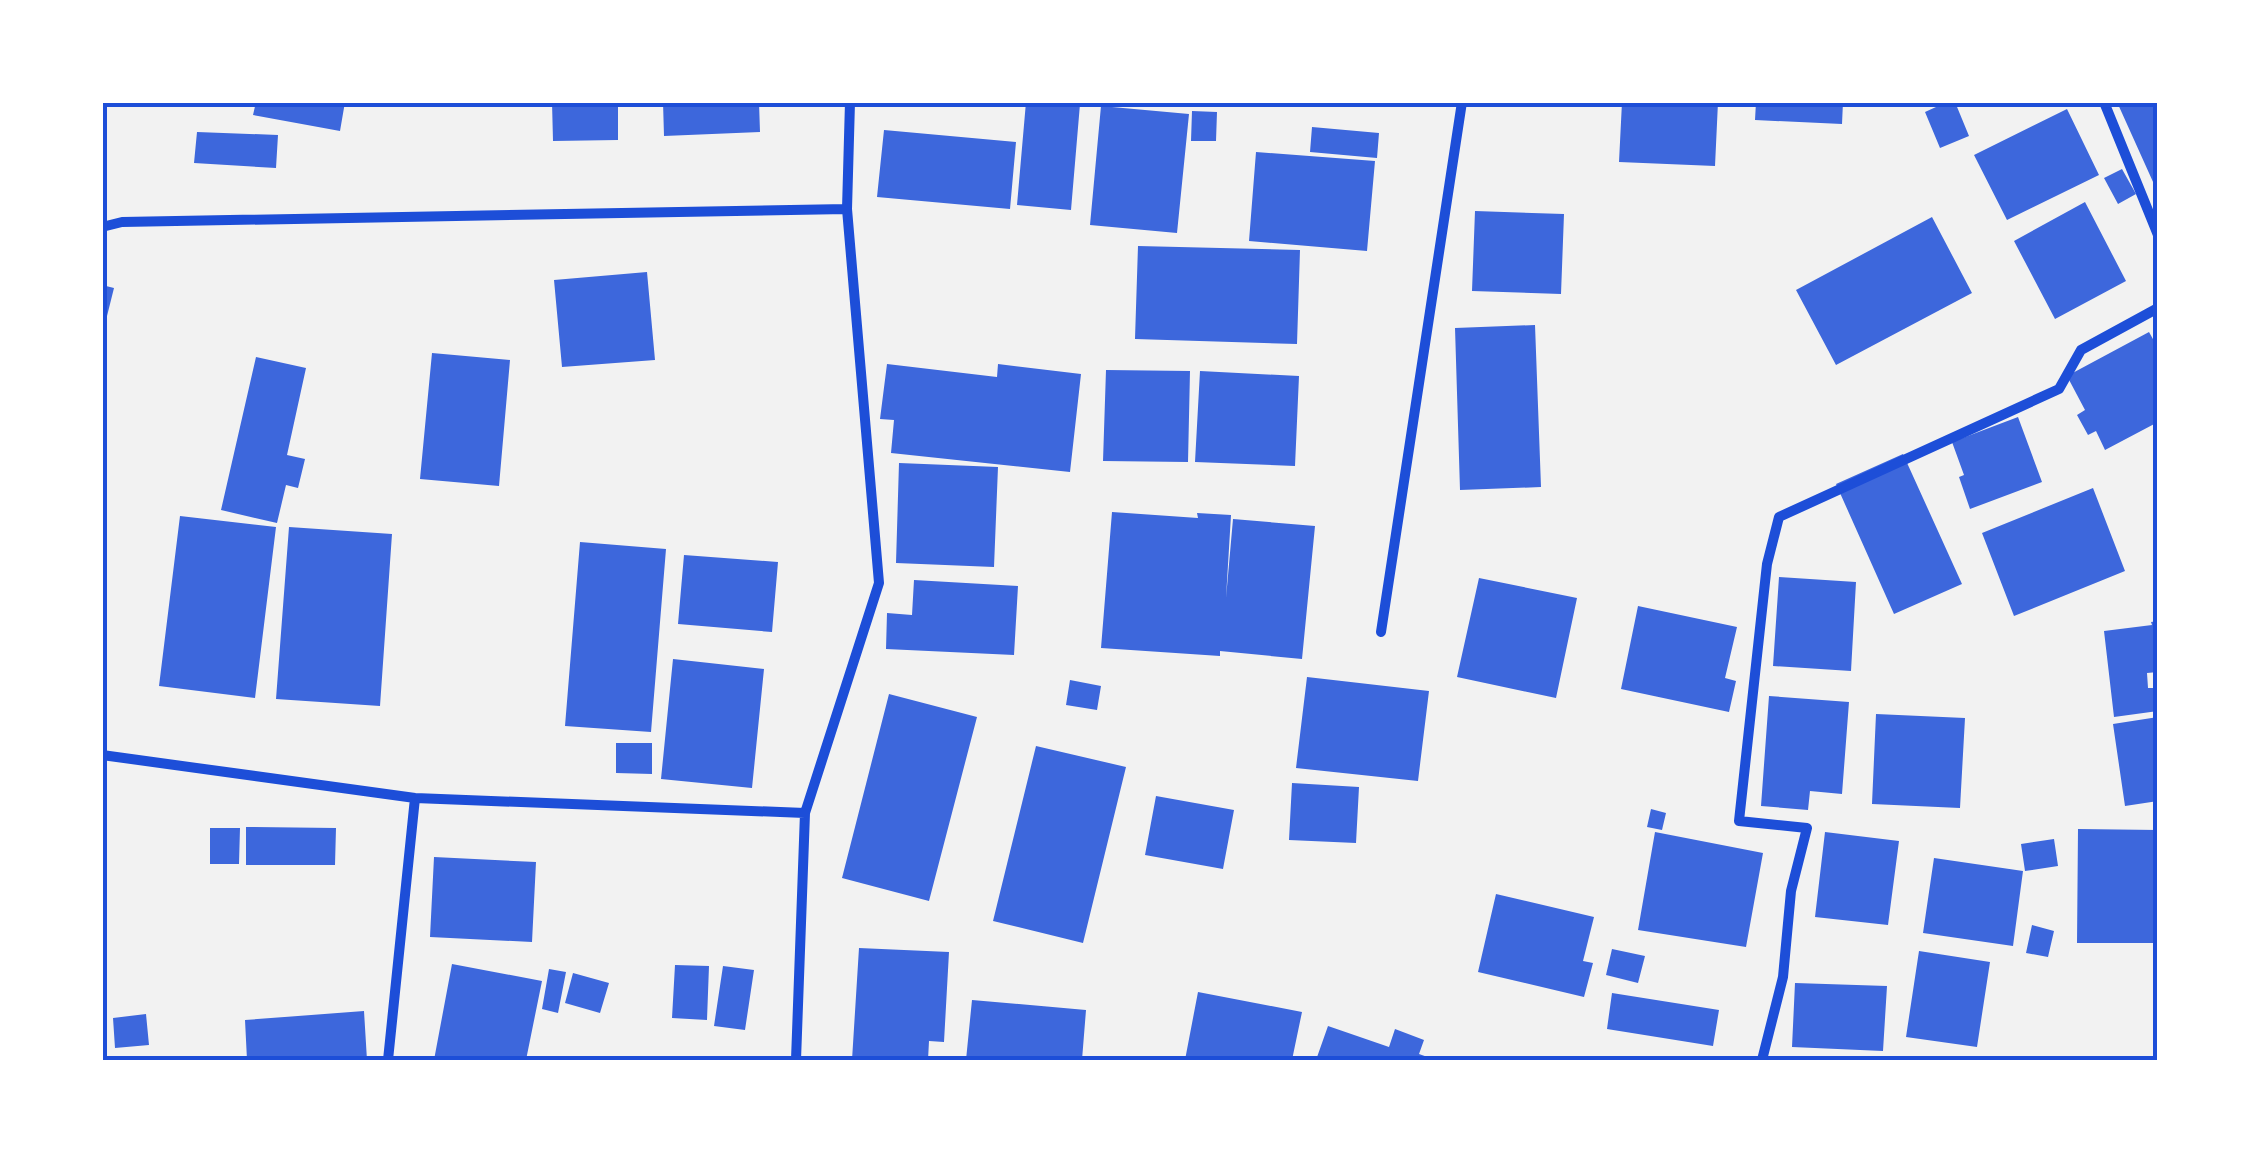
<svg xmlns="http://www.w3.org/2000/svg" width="2260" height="1163" font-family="Mulish,sans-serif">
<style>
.building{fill:#3d67dc}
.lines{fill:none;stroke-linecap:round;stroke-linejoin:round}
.minor{stroke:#1d4ed8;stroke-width:10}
.neatline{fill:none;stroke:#1d4ed8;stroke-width:4}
</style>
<rect width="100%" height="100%" fill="#f2f2f2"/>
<path class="building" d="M256 102H345L340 131 253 115Z
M552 102H618V140L553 141Z
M663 102H759L760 132 664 136Z
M1026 102 1080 104 1071 210 1017 205Z
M1622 102H1718L1715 166 1619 162Z
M1756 102H1843L1842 124 1755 120Z
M1947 102H1955L1969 136 1940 148 1925 112Z
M2117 102H2158V193Z
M1101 106 1189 114 1177 233 1090 225Z
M2067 109 2099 175 2007 220 1974 155Z
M1192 111 1217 112 1216 141H1191Z
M1312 127 1379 133 1377 158 1310 152Z
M884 130 1016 142 1010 209 877 197Z
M197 132 278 135 276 168 194 163Z
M1256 152 1375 161 1367 251 1249 241Z
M2122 169 2136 194 2118 204 2104 178Z
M2085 202 2126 281 2055 319 2014 241Z
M1475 211 1564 214 1561 294 1472 291Z
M1932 217 1972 293 1836 365 1796 290Z
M1138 246 1300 250 1297 344 1135 339Z
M647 272 655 360 562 367 554 280Z
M102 285 114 288 104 328H102Z
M1535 325 1541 487 1460 490 1455 328Z
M2149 332 2158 348V422L2105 450 2096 431 2088 435 2077 415 2085 410 2067 376Z
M432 353 510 360 499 486 420 479Z
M256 357 306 368 287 455 305 459 298 488 286 485 277 523 221 510Z
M887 364 997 377 998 364 1081 374 1070 472 891 453 894 420 880 419Z
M1106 370 1190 371 1188 462 1103 461Z
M1200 371 1299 376 1295 466 1195 462Z
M2018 417 2042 482 1970 509 1959 477 1964 475 1952 442Z
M1903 454 1962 584 1894 614 1836 484Z
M899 463 998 467 994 567 896 563Z
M2093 488 2125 571 2014 616 1982 533Z
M1112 512 1198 518 1197 513 1231 515 1226 598 1233 519 1315 526 1302 659 1220 651V656L1101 648Z
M180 516 276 527 255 698 159 686Z
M289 527 392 534 380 706 276 699Z
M580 542 666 549 651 732 565 726Z
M684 555 778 562 772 632 678 624Z
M1779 577 1856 582 1851 671 1773 666Z
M1479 578 1577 598 1556 698 1457 677Z
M914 580 1018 586 1014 655 886 649 887 613 912 615Z
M1638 606 1737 627 1725 678 1736 681 1729 712 1621 689Z
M2158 621V672L2147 673 2148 688H2156L2158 711 2114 717 2104 631 2152 625 2151 622Z
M673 659 764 669 752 788 661 779Z
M1307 677 1429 691 1418 781 1296 768Z
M1070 680 1101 686 1097 710 1066 705Z
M889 694 977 717 929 901 842 878Z
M1769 696 1849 702 1842 794 1810 791 1808 810 1761 806Z
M1876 714 1965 718 1960 808 1872 804Z
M2158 717V801L2125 806 2113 724Z
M616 743H652V774L616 773Z
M1036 746 1126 767 1083 943 993 921Z
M1292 783 1359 787 1356 843 1289 840Z
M1156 796 1234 810 1223 869 1145 855Z
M1651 809 1666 813 1662 830 1647 827Z
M246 827 336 828 335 865H246Z
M210 828H240L239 864H210Z
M2078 829 2158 830V943H2077Z
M1655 832 1763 853 1746 947 1638 930Z
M1825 832 1899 841 1888 925 1815 917Z
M2054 839 2058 866 2025 871 2021 844Z
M434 857 536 862 532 942 430 937Z
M1934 858 2023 871 2013 946 1923 933Z
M1496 894 1594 917 1583 961 1593 963 1584 997 1478 972Z
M2032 925 2054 931 2048 957 2026 953Z
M859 948 949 952 944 1042 929 1041 928 1060H852Z
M1612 949 1645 956 1638 983 1606 975Z
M1919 951 1990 962 1977 1047 1906 1037Z
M452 964 542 981 526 1060H434Z
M675 965 709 966 707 1020 672 1018Z
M723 966 754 970 745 1030 714 1026Z
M549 969 566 972 558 1013 542 1009Z
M573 973 609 983 600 1013 565 1003Z
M1795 983 1887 986 1883 1051 1792 1047Z
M1198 992 1302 1012 1292 1060H1185Z
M1612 993 1719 1010 1713 1046 1607 1029Z
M972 1000 1086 1010 1082 1060H966Z
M364 1011 367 1060H247L245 1020Z
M146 1014 149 1045 115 1048 113 1018Z
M1328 1026 1389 1047 1395 1029 1424 1040 1419 1054 1436 1060H1316Z"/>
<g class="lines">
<path class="minor" d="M2104 102 2158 235
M102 227 122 222 847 209
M1381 632 1462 102
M102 755 415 798 805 813
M388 1060 415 798
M796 1060 805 813 879 583 847 209 850 102
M1762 1060 1783 977 1791 891 1807 828 1739 821 1767 564 1779 517 2059 389 2081 350 2158 308"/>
</g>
<rect width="2260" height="1163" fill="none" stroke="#ffffff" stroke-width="210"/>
<rect x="105" y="105" width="2050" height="953" class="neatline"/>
</svg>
